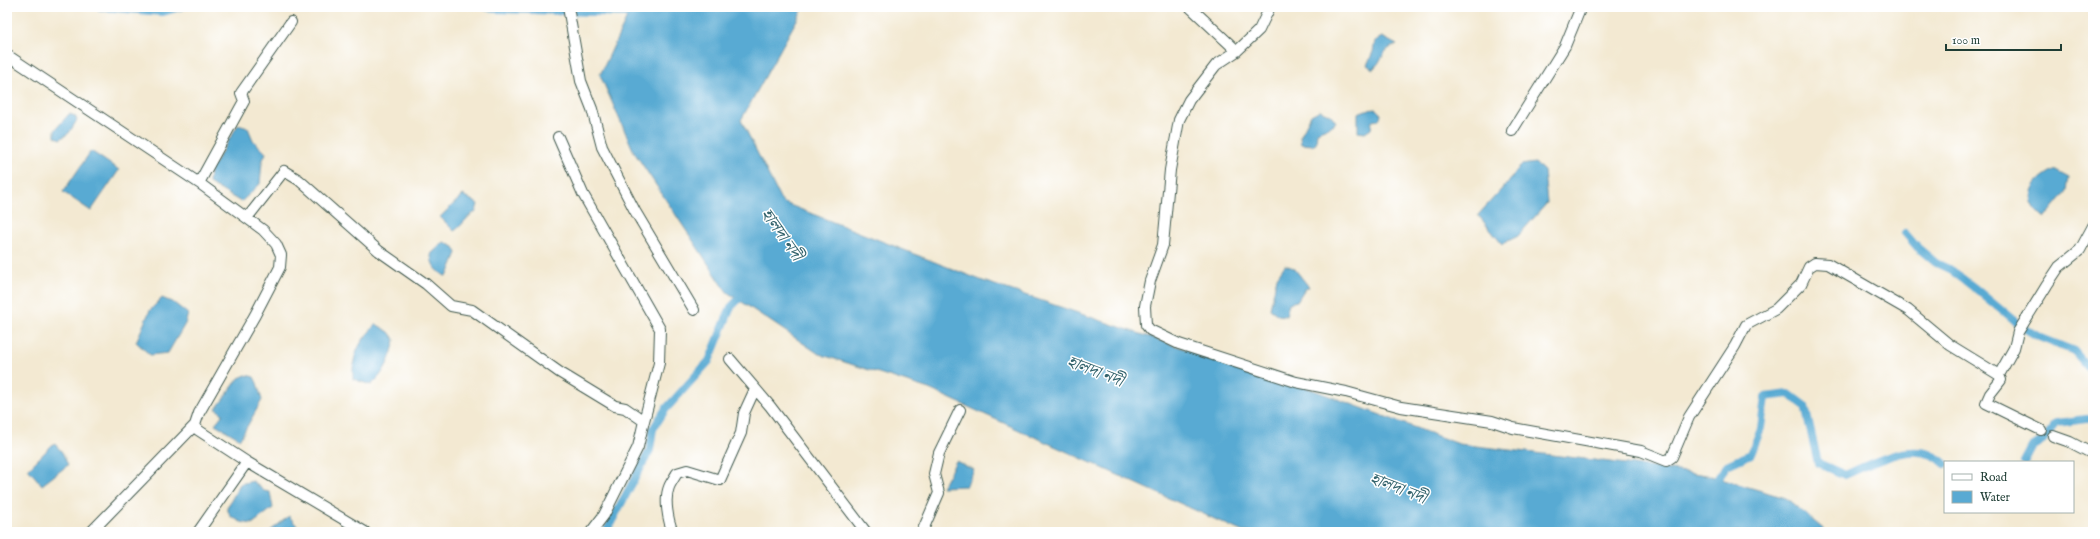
<svg xmlns="http://www.w3.org/2000/svg" width="2100" height="539" font-family="'IM FELL English','Noto Serif Bengali',serif">
<style>
.water{fill:#59aad3;stroke:#3c7484}
.lines{fill:none;stroke-linecap:round;stroke-linejoin:round}
.canal{stroke:#59aad3;stroke-width:8}
.minor-casing{stroke:#3f574c;stroke-width:12}
.minor{stroke:#fff;stroke-width:10}
.labels{text-anchor:middle;dominant-baseline:central;stroke-width:3;stroke-linejoin:round;paint-order:stroke}
.water-label{font-size:17px;font-style:italic;fill:#33636c;stroke:#fff}
</style>
<rect width="100%" height="100%" fill="#fff"/>
<filter id="ink" filterUnits="userSpaceOnUse"><feTurbulence type="fractalNoise" baseFrequency=".025" numOctaves="2"/><feDisplacementMap in="SourceGraphic" scale="8" xChannelSelector="R" yChannelSelector="G"/><feConvolveMatrix kernelMatrix="1 2 1 2 8 2 1 2 1" color-interpolation-filters="sRGB"/></filter>
<filter id="wash" filterUnits="userSpaceOnUse"><feTurbulence type="fractalNoise" baseFrequency=".012" numOctaves="4" result="noise"/><feDisplacementMap in="SourceGraphic" scale="16" xChannelSelector="R" yChannelSelector="G"/><feGaussianBlur stdDeviation="0.9" result="paint"/><feColorMatrix in="noise" values="0 0 0 0 0 0 0 0 0 0 0 0 0 0 0 0 0 1.4 0 .05"/><feComposite in="paint" operator="in"/></filter>
<g filter="url(#wash)">
<rect width="100%" height="100%" fill="#f3e9d2"/>
<path class="water" d="M634 7H804L741 120 782 202 983 281 1209 357 1297 384 1459 444 1619 463 1707 475 1786 498 1827 532H1243L929 389 819 354 727 292 634 152 600 75 629 13Z
M1382 37 1397 45C1380 50 1384 60 1373 69L1367 65 1373 52 1375 41Z
M1376 109 1381 114 1379 120 1372 121 1371 129 1365 133 1358 132V113L1366 110Z
M1320 110 1331 115 1336 122 1329 127 1317 132 1316 143 1313 145 1301 144 1300 137 1311 115Z
M69 114 75 116 77 120 69 133 60 139 55 136V130Z
M238 125 248 128 253 140 266 153 262 162 260 184 241 202 209 183 210 171Z
M91 151 119 170 91 211 63 192Z
M1535 163 1544 171 1547 203 1518 236 1502 244 1478 215 1508 182 1521 165Z
M2054 170 2069 178 2067 191 2045 218C2021 201 2031 181 2054 170Z
M463 195 478 204 476 212C466 216 463 226 454 231L440 217Z
M444 242 454 247 457 253 448 275 445 276C436 270 431 265 431 254Z
M1285 265 1294 268 1309 287 1304 290 1297 301 1289 303 1286 316 1278 315 1270 309 1277 277Z
M162 298 174 303 188 314 185 324 168 353 150 355 136 342 150 310Z
M376 324 389 332 395 340C391 358 385 373 371 385L353 379C352 353 359 343 376 324Z
M246 375 254 377 257 383 262 400 240 439 215 424 223 414 216 409 239 378Z
M54 443 62 452 68 465 42 485 28 469Z
M956 461 974 470 966 486 942 487Z
M253 481 264 491 270 492 273 508 252 524 241 522 230 516 227 508 240 484Z
M289 516 297 526 291 532H269Z"/>
<g class="lines">
<path class="canal" d="M101 7 163 12 180 7
M487 7 495 9 629 13 639 17
M1905 233 1917 247 1936 263 1951 270 1976 289 2018 324
M2024 328 2039 337 2074 351 2093 373
M2024 462 2032 447 2043 440 2057 423 2093 418
M1718 478 1727 465 1751 454 1761 428 1765 397 1789 394 1805 406 1818 463 1845 475C1874 463 1918 436 1945 464
M606 532 650 450 653 429 665 410 709 361 731 307 746 292"/>
</g>
</g>
<g filter="url(#ink)">
<g class="lines">
<defs>
<path id="minor" d="M568 7 581 81 592 109 602 147 635 211 694 310
M1190 7 1237 51
M1270 7 1259 30 1237 51 1216 65 1189 100 1179 120 1170 170 1163 245 1150 281 1145 306 1146 325 1150 330 1179 344 1296 382 1346 392 1401 407 1492 421 1513 428 1641 451 1666 461 1672 457 1689 417 1735 346 1746 325 1776 309 1801 284 1809 267 1815 263 1828 264 1908 310 1950 345 1999 375 2014 348 2018 332 2047 285 2059 267 2080 250 2093 226
M7 55 199 183 263 230 276 244 281 255 280 267 255 315 199 413 195 425 198 430 247 462 365 532
M1512 131 1565 46 1581 7
M558 137 583 194 660 329 659 363 644 421
M199 183 244 101 241 93 291 22
M247 218 284 171 299 180 379 251 426 284 451 306 472 310 559 372 615 406 625 408 644 421 638 447 604 515 591 532
M730 359 770 406 866 532
M1999 375 2001 380 1990 394 1986 403 2041 430
M2053 436 2070 442 2093 454
M91 532 195 425
M198 532 247 462
M673 532C668 521 664 499 669 487 671 482 675 477 677 473L687 470 720 480 741 433 744 413 755 389
M922 532 939 493 934 474 939 453 960 410"/>
</defs>
<use href="#minor" class="minor-casing"/>
<use href="#minor" class="minor"/>
</g>
</g>
<g class="labels">
<g class="water-label">
<text transform="translate(781 235) rotate(55)">হালদা নদী</text>
<text transform="translate(1095 372) rotate(21)">হালদা নদী</text>
<text transform="translate(1398 489) rotate(21)">হালদা নদী</text>
</g>
</g>
<rect width="2100" height="539" fill="none" stroke="#fff" stroke-width="24"/>
<rect x="1944" y="461" width="130" height="52" fill="#ffffff" stroke="#a5b1ae"/>
<rect x="1952" y="474" width="20" height="6" fill="#ffffff" stroke="#a5b1ae"/>
<text x="1980" y="481" font-size="12" fill="#1f3d34">Road</text>
<rect x="1952" y="491" width="20" height="12" fill="#59aad3" stroke="#a5b1ae"/>
<text x="1980" y="501" font-size="12" fill="#1f3d34">Water</text>
<path d="M1946 44v6h115v-6" fill="none" stroke="#1f3d34" stroke-width="2"/>
<text x="1952" y="44" font-size="12" fill="#1f3d34" stroke="#ffffff" stroke-width="3" paint-order="stroke">100 m</text>
</svg>
